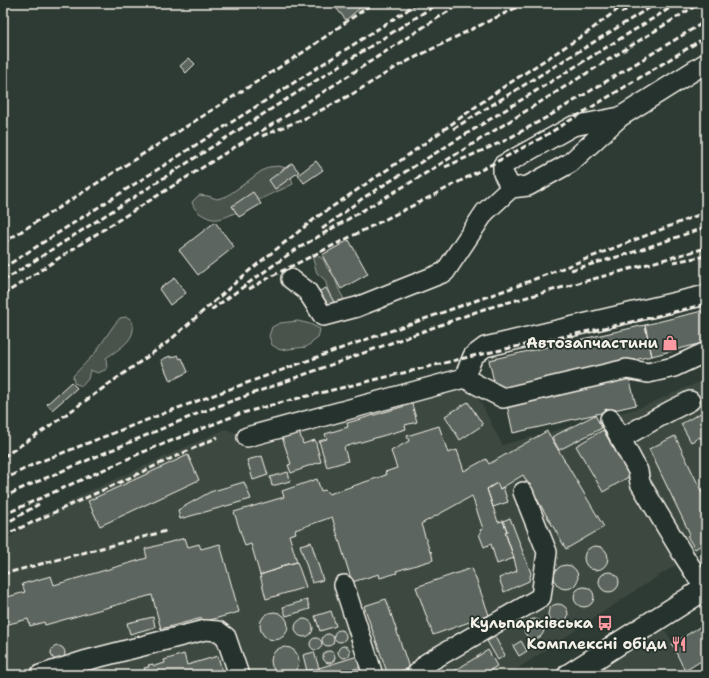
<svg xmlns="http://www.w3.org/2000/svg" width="709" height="678" font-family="'Shantell Sans',sans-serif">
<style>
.built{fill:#3c4841}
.green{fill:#48524c;stroke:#9ea29a}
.building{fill:#5c655e;stroke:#f4f1e8}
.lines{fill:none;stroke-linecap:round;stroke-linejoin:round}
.minor-casing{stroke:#f4f1e8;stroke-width:22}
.major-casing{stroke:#f4f1e8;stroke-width:25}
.minor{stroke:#26332d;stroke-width:19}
.major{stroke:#26332d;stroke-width:22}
.rail{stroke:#f4f1e8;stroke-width:3;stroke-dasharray:6 3;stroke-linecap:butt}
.labels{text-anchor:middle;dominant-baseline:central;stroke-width:3.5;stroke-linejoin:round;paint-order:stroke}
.poi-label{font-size:15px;font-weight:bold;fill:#f4f1e8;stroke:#26332d;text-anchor:end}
</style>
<rect width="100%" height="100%" fill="#2e3b34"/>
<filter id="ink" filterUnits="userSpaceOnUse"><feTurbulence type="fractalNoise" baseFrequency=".025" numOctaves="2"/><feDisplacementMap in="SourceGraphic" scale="8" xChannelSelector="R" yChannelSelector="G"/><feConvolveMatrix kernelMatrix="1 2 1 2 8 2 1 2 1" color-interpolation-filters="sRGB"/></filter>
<g filter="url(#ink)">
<path class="built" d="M463 367 502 445 642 407 706 379V546L641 587 508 675H3V541L81 495 225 429 245 436 246 425Z
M663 627 693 675H587Z"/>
<path class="green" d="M279 166 289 169 293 184C282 190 270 194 259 200 248 205 225 221 213 219 209 219 198 213 196 210 194 208 193 205 192 202L199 195 208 196 217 199 227 196 244 184 260 172 269 167Z
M312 256 320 257 324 260 327 268 334 275 339 290 345 301 329 308V293L325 280 317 273Z
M126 317 131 319C140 338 119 349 106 358L107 369 98 373 90 370 88 379 82 386 74 383 73 376 95 353 114 325 120 318Z
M298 321 310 324 320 329 318 338 306 347 280 350 272 345 269 336 272 327 280 323Z"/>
<path class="building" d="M332 3H366L346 20Z
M189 58 195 64 186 73 180 66Z
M316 161 323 170 304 183 298 175Z
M292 163 299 172 275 189 269 180Z
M253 192 261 204 239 217 232 206Z
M215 222 234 247 198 275 179 250Z
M349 240 368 274 341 289 322 255Z
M175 278 186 293 170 305 159 289Z
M326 288 334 302 325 307 317 292Z
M706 310V342L652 356 645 325Z
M645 325 652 356 496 391 489 360Z
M178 355 180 359 182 358 188 372 170 381 161 360 170 356 171 358Z
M629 377 636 405 513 433 507 405Z
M71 382 77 388 52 410 47 404Z
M468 402 483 425 460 440 445 416Z
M412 404 417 422 405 425 406 429 344 447 348 461 327 467 319 441 327 439 325 434 348 427 347 423Z
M706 410V447L700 437 691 442 681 424Z
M595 415 602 428 559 450 552 437Z
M439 426 448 453 457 450 464 471 486 459 489 464 547 431 604 527 566 549 523 475 500 489 497 483 487 489 498 522 503 521 507 531 505 532 514 558 497 564 491 544 484 547 479 534 481 533 480 530 483 529 472 496 421 524 430 552 431 551 433 560 396 571 397 573 380 578 379 574 352 582 332 517 295 530 296 533 289 535 297 562 281 566V568L260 575 251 544 245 546 234 512 284 497 282 491 317 479 321 491 325 490 329 494 386 475 385 472 397 468 391 451 409 441 407 436Z
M603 430 630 476 603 492 576 446Z
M299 431 303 444 315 440 321 462 302 468V469L291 473 288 465 291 464 282 437Z
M675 436 706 501V542L695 549 687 536 690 534 649 449Z
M188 455 199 480 100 526 88 501Z
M262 456 268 475 253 480 247 460Z
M288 472 290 481 272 486 270 477Z
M244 482 251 499 180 519 178 510 210 492Z
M497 483 500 489 503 487 508 502 493 507 487 489Z
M510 518 531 573 529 581 504 592 499 578 517 571 514 558 505 532 507 531 503 521Z
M185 538 188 547 199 544 201 549 220 544 239 612 203 622 202 618 161 629 152 595 45 625 44 622 30 626 28 619 5 625 3 618V611L7 610 4 598 25 592 22 584 51 576 54 585 147 558 145 549Z
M311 542 323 580 312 583 300 545Z
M584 558a12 12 0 1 1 24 0a12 12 0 1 1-24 0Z
M297 562 306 587 266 599 260 575 281 568V566Z
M554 577a12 12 0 1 1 24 0a12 12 0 1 1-24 0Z
M472 568 489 615 433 635 416 587Z
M599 582a10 10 0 1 1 20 0a10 10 0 1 1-20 0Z
M574 597a10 10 0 1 1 20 0a10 10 0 1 1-20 0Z
M386 599 409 668 388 675 364 606Z
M307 600 310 609 286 616 283 607Z
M548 614a10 10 0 1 1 20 0a10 10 0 1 1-20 0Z
M331 611 336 626 320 631 315 616Z
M260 626a14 14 0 1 1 28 0a14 14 0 1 1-28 0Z
M153 617 155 627 130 634 127 623Z
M295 628a9 9 0 1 1 18 0a9 9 0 1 1-18 0Z
M524 629a10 10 0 1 1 20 0a10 10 0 1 1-20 0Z
M706 623V658L685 671 672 644Z
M334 636a6 6 0 1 1 12 0a6 6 0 1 1-12 0Z
M322 640a6 6 0 1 1 12 0a6 6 0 1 1-12 0Z
M495 637 505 655 498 660 487 641Z
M310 644a6 6 0 1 1 12 0a6 6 0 1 1-12 0Z
M521 641 527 651 519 656 513 646Z
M338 652a6 6 0 1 1 12 0a6 6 0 1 1-12 0Z
M51 653a7 7 0 1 1 14 0a7 7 0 1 1-14 0Z
M271 661a14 14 0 1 1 28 0a14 14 0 1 1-28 0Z
M488 650 497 666 482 675H452L451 673Z
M323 657a6 6 0 1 1 12 0a6 6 0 1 1-12 0Z
M314 652 319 668 307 671 303 655Z
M184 654 187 665 218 656 223 675H146L144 668 149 667 148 665 153 664 154 666 165 663 164 660Z
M358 656 361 667 334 675H321L319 668Z"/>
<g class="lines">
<defs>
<path id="minor" d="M620 117 573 126 503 165V173L511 188 528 186 570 163 620 117 706 63
M291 279 307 291 323 316 357 307 445 272 485 212 511 188
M464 378 473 356 485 347 706 295
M610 419 638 471 640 483 682 553 705 589
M247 437 464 378 503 398 627 369 648 373 674 367 706 352
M620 439 670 411 690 401
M344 585 373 675
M40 675 84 661 205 630 218 631 226 637 239 675
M416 675 427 663 541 597 547 552 523 492"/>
<path id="major" d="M569 675 706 588"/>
</defs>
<use href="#minor" class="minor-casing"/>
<use href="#major" class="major-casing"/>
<use href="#minor" class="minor"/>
<use href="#major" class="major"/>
<path class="rail" d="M621 13 637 3
M453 129 657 3
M262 136 308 117 354 93 398 66 460 35 526 3
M445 167 504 141 549 116 706 21
M322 229 363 198 400 175 678 3
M3 243 305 51 373 3
M673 262 706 256
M3 268 406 11 416 3
M571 270 631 253 706 227
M3 281 279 104 439 3
M249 289 274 275 434 195 543 137 706 37
M3 295 82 243 235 147 286 116 436 19 462 3
M211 310 292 252 413 181 700 3
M3 457 47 428 168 342 250 270 317 217 397 163 502 88 588 32 626 3
M3 480 34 464 170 411 345 347 517 286 706 212
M3 498 20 489 81 463 199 413 484 309 706 248
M3 515 143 452 239 414 283 402 473 356 645 319 706 304
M3 525 39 504
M3 536 218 437
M3 574 166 531"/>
</g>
</g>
<defs>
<symbol id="shop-bare" viewBox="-9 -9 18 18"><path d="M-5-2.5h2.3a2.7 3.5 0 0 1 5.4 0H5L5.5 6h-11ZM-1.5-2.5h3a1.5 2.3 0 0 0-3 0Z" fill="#ff9aa2" stroke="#26332d" stroke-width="2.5" paint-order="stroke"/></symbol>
<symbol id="bus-bare" viewBox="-9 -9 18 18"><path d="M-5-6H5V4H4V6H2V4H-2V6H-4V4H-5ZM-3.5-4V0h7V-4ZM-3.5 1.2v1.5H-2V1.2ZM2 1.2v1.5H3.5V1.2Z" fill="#ff9aa2" stroke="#26332d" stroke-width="2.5" paint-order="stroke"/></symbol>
<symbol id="restaurant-bare" viewBox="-9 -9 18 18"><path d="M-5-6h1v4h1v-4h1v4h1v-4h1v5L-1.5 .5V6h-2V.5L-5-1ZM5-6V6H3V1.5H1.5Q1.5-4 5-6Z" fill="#ff9aa2" stroke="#26332d" stroke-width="2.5" paint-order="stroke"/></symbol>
</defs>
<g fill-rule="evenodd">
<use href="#shop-bare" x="659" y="332" width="22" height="22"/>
<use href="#bus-bare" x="594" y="612" width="22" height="22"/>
<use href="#restaurant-bare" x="668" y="633" width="22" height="22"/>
</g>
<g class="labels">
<g class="poi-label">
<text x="658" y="343">Автозапчастини</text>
<text x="593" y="623">Кульпарківська</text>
<text x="667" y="644">Комплексні обіди</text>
</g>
</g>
<rect width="709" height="678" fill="none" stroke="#26332d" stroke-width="16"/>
<rect x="8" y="8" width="693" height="662" fill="none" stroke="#f4f1e8" stroke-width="1.5" filter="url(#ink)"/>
</svg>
